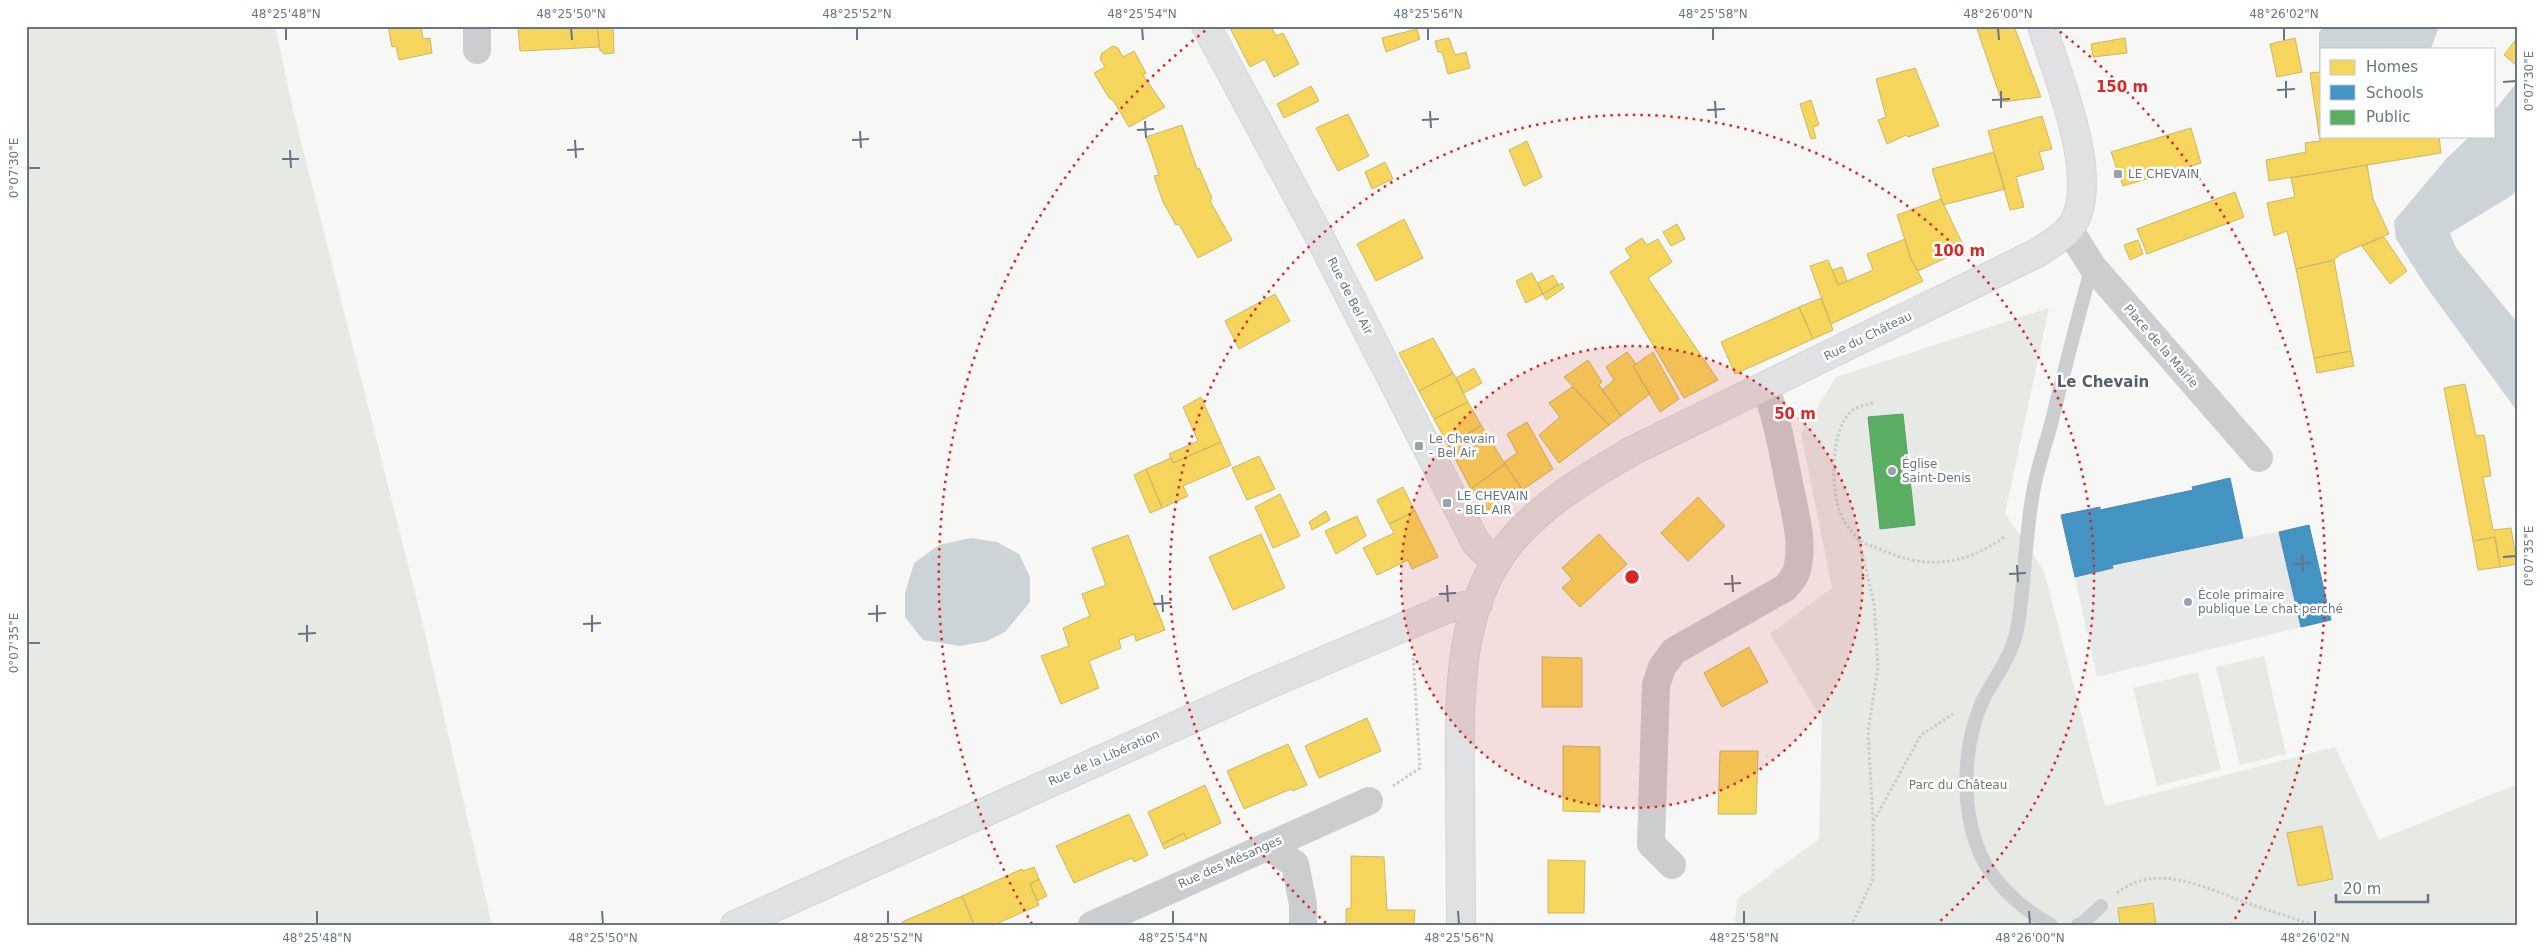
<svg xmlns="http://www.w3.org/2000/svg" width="2543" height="951" font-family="'DejaVu Sans',sans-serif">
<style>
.built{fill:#e7e8e8}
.green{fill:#e6e9e4}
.water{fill:#cdd4d7}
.homes{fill:#f6d55c;stroke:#cbb868}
.schools{fill:#4393c3;stroke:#4e8ab0}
.public{fill:#5aae61;stroke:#5e9d6c}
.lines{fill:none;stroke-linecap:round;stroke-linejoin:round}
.secondary-casing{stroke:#d4d5d6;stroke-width:30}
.path{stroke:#cacbcc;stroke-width:3;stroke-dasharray:2.5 2.5;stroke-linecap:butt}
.lane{stroke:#cccdcf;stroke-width:14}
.street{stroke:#cccdcf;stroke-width:28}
.secondary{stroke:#e0e1e2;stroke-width:28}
.ticks{fill:none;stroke:#677585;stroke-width:2}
.ring{fill:none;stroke:#d62828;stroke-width:2.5;stroke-dasharray:2.5 5}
.poi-dot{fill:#99a2ad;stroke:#fff;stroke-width:2}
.labels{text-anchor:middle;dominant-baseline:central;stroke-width:5;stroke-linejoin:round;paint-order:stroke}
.poi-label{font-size:12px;fill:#677585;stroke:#fff;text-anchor:start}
.street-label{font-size:12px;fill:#677585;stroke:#fff}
.park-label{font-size:12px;fill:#687c66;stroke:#fff}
.quarter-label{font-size:15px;font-weight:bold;fill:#555f6a;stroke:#fff}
.centre{fill:#d62828;stroke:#fff;stroke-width:2.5}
.ring-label{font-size:15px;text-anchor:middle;font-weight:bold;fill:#d62828;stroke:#fff;stroke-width:5;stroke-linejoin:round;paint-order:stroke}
.neatline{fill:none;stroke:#677585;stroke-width:2}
.ticks-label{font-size:12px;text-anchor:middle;fill:#677585}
</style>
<rect width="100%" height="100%" fill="#f7f7f6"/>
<path class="built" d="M2230 478 2243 538 2279 532 2301 627 2097 677 2061 515 2100 507 2101 510 2193 490 2192 487Z"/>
<path class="green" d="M26 26H275L294 114 420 612 492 925H26Z
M2049 308 2005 513 2044 571 2105 806 2335 747 2379 840 2517 784V925H1735L1737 899 1819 839 1822 720 1770 634 1832 588 1801 434 1836 377Z
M2264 656 2286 754 2240 765 2216 667Z
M2198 672 2221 770 2157 786 2133 688Z"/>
<path class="water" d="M2323 26H2439L2431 49H2322V72H2319V33Z
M2517 82V190L2511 196 2450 233 2456 248 2517 322V411L2425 285 2396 239 2394 221 2447 158 2470 136H2494V111Z
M971 538 997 542 1019 554 1030 577V602L1005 632 987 641 960 646 923 640 905 617V593L914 563 939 545Z"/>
<path class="homes" d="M388 26H421L423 39 430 38 432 53 399 60 396 46 392 47Z
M518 26H597L599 47 520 51Z
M597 26H613L614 53 603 54V51H600Z
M1229 26H1271L1276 36 1283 33 1299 64 1274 77 1265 59 1250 67Z
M1976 26H2014L2041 97 2002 102Z
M1417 29 1420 39 1386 52 1382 38Z
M1449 38 1455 55 1466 52 1470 68 1448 74 1442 52H1438L1435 41Z
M2125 38 2127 53 2093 57 2091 44Z
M2295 38 2302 72 2277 77 2270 44Z
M2517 38V66L2504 55Z
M1113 46 1118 48 1123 57 1134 51 1146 73 1143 75 1165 107 1129 127 1113 100 1109 98 1094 73 1105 67 1100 59 1102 53Z
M1915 68 1939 126 1908 137 1906 135 1887 144 1878 120 1886 117 1876 79Z
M2319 72H2322V136H2439L2441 153 2269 181 2266 160 2306 152 2305 143 2320 141 2310 73Z
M1311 86 1319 101 1284 118 1277 104Z
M1811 100 1819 125 1813 127 1816 138 1811 139 1800 104Z
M1348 114 1369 156 1338 171 1316 128Z
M2042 116 2052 149 2039 152 2044 169 2016 177 2024 207 2010 210 1988 131Z
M1182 125 1197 169 1199 168 1212 198 1210 201 1232 240 1198 258 1179 224 1176 225 1163 202 1154 176 1159 175 1146 137Z
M2191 128 2201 163 2123 186 2111 152Z
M1527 141 1542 177 1524 186 1509 150Z
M1994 152 2005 189 1943 205 1932 169Z
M1385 162 1393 179 1372 189 1365 172Z
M2367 165 2373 199 2389 234 2341 254 2334 260 2296 269 2287 231 2274 236 2267 203 2295 197 2291 178Z
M2235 192 2244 217 2147 254 2137 229Z
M1941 199 1965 249 1918 271 1911 259 1897 215Z
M1404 219 1423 258 1376 281 1357 244Z
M1677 224 1685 239 1671 246 1663 232Z
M2384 237 2407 271 2390 284 2362 246Z
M1642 238 1647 245 1658 239 1672 262 1648 278 1718 380 1684 398 1610 272 1631 258 1625 249Z
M1905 239 1911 259 1923 281 1831 324 1810 266 1828 260 1838 285 1873 270 1867 254Z
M2138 240 2143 254 2130 260 2124 245Z
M2334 260 2351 351 2314 358 2296 269Z
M1842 267 1847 281 1838 285 1832 270Z
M1532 273 1543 294 1526 303 1516 281Z
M1553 275 1558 284 1543 294 1538 283Z
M1562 283 1564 288 1546 300 1543 294Z
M1275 294 1290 321 1239 349 1225 321Z
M1821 298 1833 330 1813 339 1799 307Z
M1799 307 1813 339 1735 374 1721 342Z
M1433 338 1453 373 1419 391 1399 353Z
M2351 351 2354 366 2317 373 2314 358Z
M1627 352 1636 364 1633 366 1650 394 1621 416 1602 390 1614 380 1606 367Z
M1653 352 1679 399 1660 412 1633 366Z
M1588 360 1602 382 1599 385 1621 416 1609 425 1564 377Z
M1474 368 1482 383 1464 393 1456 378Z
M1453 373 1468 402 1434 419 1419 391Z
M2465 384 2476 436 2484 435 2491 476 2483 477 2493 530 2511 528 2517 564 2500 567 2495 537 2473 541 2444 388Z
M1572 387 1609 425 1559 463 1539 435 1560 417 1549 403Z
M1201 397 1221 442 1173 463 1169 454 1198 441 1183 407Z
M1468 402 1481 425 1449 447 1434 419Z
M1527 422 1553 469 1522 490 1504 462 1517 453 1507 434Z
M1481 425 1505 464 1471 489 1449 447Z
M1221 442 1231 465 1183 486 1188 496 1162 508 1146 469 1171 458 1173 463Z
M1259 456 1275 489 1247 500 1232 468Z
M1505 464 1521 488 1484 513 1471 489Z
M1146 469 1162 508 1150 513 1134 475Z
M1403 487 1415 511 1389 524 1377 500Z
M1280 494 1300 536 1273 548 1255 507Z
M1698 497 1725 526 1688 561 1661 533Z
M1326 511 1330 520 1312 530 1309 522Z
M1415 511 1438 557 1412 569 1408 560 1377 575 1363 548 1394 533 1389 524Z
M1357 516 1366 536 1336 554 1325 531Z
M1261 534 1285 588 1233 610 1209 557Z
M1599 534 1627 564 1580 607 1562 588 1572 579 1562 568Z
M1128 535 1165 630 1136 641 1134 634 1119 640 1121 648 1089 661 1099 688 1061 704 1041 656 1069 646 1063 628 1090 616 1082 594 1106 585 1092 548Z
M2495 537 2500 567 2478 570 2473 541Z
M1749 647 1768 682 1722 707 1704 673Z
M1542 657 1582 658V707H1542Z
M1367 718 1381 751 1319 778 1305 746Z
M1288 744 1307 785 1293 791 1291 789 1244 809 1227 771Z
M1563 746 1600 747V812L1563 811Z
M1720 751H1758L1756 814H1718Z
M1205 785 1221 823 1187 839 1184 833 1162 844 1148 812Z
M1129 814 1148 855 1134 862 1132 858 1074 883 1056 846Z
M2322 826 2333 879 2298 886 2287 833Z
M1184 833 1187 839 1164 849 1162 844Z
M1351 856 1384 857 1387 910H1415L1414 925 1346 924V909L1351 908Z
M1548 860 1585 861 1584 913H1548Z
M1034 867 1039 879 1030 884 1039 905 994 925H974L962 896 1022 869 1023 871Z
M1039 879 1047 896 1037 901 1030 884Z
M962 896 974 925H903L902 922Z
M2153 903 2156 925H2120L2118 908Z"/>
<path class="schools" d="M2230 478 2243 538 2112 565 2113 568 2075 577 2061 515 2100 507V510L2193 490 2192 487Z
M2309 525 2331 620 2301 627 2279 532Z"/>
<path class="public" d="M1903 414 1915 525 1880 529 1868 417Z"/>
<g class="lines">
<defs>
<path id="secondary" d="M1206 26 1319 236 1476 543 1496 562
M735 925 1260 688 1446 609 1478 604
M1461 925C1461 878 1460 831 1460 784 1460 704 1455 611 1509 544 1542 503 1588 477 1632 451L2039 252C2049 245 2063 237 2070 228 2104 184 2057 75 2042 26"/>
</defs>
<use href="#secondary" class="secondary-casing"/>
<path class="path" d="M1873 403C1867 405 1859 406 1854 409 1829 426 1830 493 1842 517 1845 524 1853 533 1858 539 1864 544 1875 547 1882 550 1926 570 1966 565 2004 537
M1859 540 1874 603 1878 667 1868 732 1873 822
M1393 786 1420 768 1413 654
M2117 893C2156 862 2204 887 2244 902 2267 910 2290 917 2313 925
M1849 925 1854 920 1873 879V822L1921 735 1953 714"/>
<path class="lane" d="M2051 925C2020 908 1987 878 1976 843 1961 800 1964 743 1982 702 1995 676 2014 654 2018 624 2025 581 2025 536 2033 493 2037 468 2046 444 2052 420 2065 368 2078 317 2092 266
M2078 925 2083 923 2101 906"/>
<path class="street" d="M477 26V50
M2069 229 2092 266 2259 458
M1267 846 1295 864 1303 904V925
M1672 865 1651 844 1656 685 1662 667 1674 651 1785 588C1791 581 1797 575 1798 565 1803 540 1795 513 1790 488 1783 454 1778 420 1765 387
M1092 925 1369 801"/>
<use href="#secondary" class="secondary"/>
</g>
<path class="ticks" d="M286 28V40M571 28 572 40M857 28V40M1142 28 1143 40M1428 28V40M1713 28V40M1998 28 1999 40M2284 28V40M2286 81V98M2503 82 2516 81M2277 90 2295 89M2001 91V108M1992 100 2010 99M1715 101 1716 118M1707 110 1725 109M1430 111 1431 128M1422 120 1439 119M1145 121 1146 138M1137 130 1154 129M860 131 861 148M575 140 576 158M852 140 869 139M290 150 291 168M567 150 584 149M282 159H299M28 168H40M2302 555 2303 572M2503 557 2516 556M2294 564 2311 563M2017 565 2018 582M2009 574 2026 573M1732 575 1733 592M1724 584 1741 583M1447 585 1448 602M1439 594 1456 593M1162 595 1163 612M1153 604 1171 603M877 605V622M868 614 886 613M592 615V632M583 624 601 623M307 625V642M298 634 316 633M28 643H40M317 911V924M602 911 603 924M888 911V924M1173 911V924M1458 911 1459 924M1744 911V924M2029 911 2030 924M2315 911V924"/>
<circle cx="1632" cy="577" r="231" fill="#d62828" fill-opacity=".12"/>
<g class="ring">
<circle cx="1632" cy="577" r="231"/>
<path d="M1326 923A462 462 0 1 1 1938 923"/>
<path d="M1032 924A693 693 0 0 1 1210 27M2054 27A693 693 0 0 1 2232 924"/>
</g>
<g class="poi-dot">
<rect x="2113" y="169" width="10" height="10" rx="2.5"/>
<rect x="1414" y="441" width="10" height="10" rx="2.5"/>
<circle cx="1892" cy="471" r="5"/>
<rect x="1442" y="498" width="10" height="10" rx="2.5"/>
<circle cx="2188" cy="602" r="5"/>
</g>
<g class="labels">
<g class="poi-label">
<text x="2128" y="174">LE CHEVAIN</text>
<text x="1429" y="439">Le Chevain<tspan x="1429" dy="14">- Bel Air</tspan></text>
<text x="1902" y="464">Église<tspan x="1902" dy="14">Saint-Denis</tspan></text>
<text x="1457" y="496">LE CHEVAIN<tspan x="1457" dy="14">- BEL AIR</tspan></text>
<text x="2198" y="595">École primaire<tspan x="2198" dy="14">publique Le chat perché</tspan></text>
</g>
<g class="street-label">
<text transform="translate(1350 296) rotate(63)">Rue de Bel Air</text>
<text transform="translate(1868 336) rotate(-26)">Rue du Château</text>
<text transform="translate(2161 346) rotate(49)">Place de la Mairie</text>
<text transform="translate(1104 758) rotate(-24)">Rue de la Libération</text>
<text transform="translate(1230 862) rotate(-24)">Rue des Mésanges</text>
</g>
<g class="park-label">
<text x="1958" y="785">Parc du Château</text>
</g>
<g class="quarter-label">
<text x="2103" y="382">Le Chevain</text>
</g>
</g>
<circle cx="1632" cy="577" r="8" class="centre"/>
<g class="ring-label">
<text x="2122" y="92">150 m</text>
<text x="1959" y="256">100 m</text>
<text x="1795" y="419">50 m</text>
</g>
<rect width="2543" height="951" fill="none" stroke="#ffffff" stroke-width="55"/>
<rect x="2320" y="48" width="175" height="90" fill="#ffffff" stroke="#c2c8ce"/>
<rect x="2330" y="60" width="25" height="15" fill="#f6d55c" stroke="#c2c8ce"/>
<text x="2366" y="72" font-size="15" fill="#677585">Homes</text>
<rect x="2330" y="85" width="25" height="15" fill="#4393c3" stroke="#c2c8ce"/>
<text x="2366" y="98" font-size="15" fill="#677585">Schools</text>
<rect x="2330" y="110" width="25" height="15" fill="#5aae61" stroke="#c2c8ce"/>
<text x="2366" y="122" font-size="15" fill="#677585">Public</text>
<path d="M2336 894v8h92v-8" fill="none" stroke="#677585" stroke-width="2.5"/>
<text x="2343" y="894" font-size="15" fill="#677585" stroke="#ffffff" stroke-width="4" paint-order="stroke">20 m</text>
<rect x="28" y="28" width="2488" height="896" class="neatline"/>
<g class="ticks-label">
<text x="286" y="18">48°25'48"N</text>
<text x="571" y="18">48°25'50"N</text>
<text x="857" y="18">48°25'52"N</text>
<text x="1142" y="18">48°25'54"N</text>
<text x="1428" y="18">48°25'56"N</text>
<text x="1713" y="18">48°25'58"N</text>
<text x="1998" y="18">48°26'00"N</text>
<text x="2284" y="18">48°26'02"N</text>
<text transform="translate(2529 81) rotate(-90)" y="4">0°07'30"E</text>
<text transform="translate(14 168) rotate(-90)" y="4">0°07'30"E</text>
<text transform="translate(2529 556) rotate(-90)" y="4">0°07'35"E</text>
<text transform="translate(14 643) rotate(-90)" y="4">0°07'35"E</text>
<text x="317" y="942">48°25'48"N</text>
<text x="603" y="942">48°25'50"N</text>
<text x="888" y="942">48°25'52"N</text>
<text x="1173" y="942">48°25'54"N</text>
<text x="1459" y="942">48°25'56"N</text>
<text x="1744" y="942">48°25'58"N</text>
<text x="2030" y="942">48°26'00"N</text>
<text x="2315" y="942">48°26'02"N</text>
</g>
</svg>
